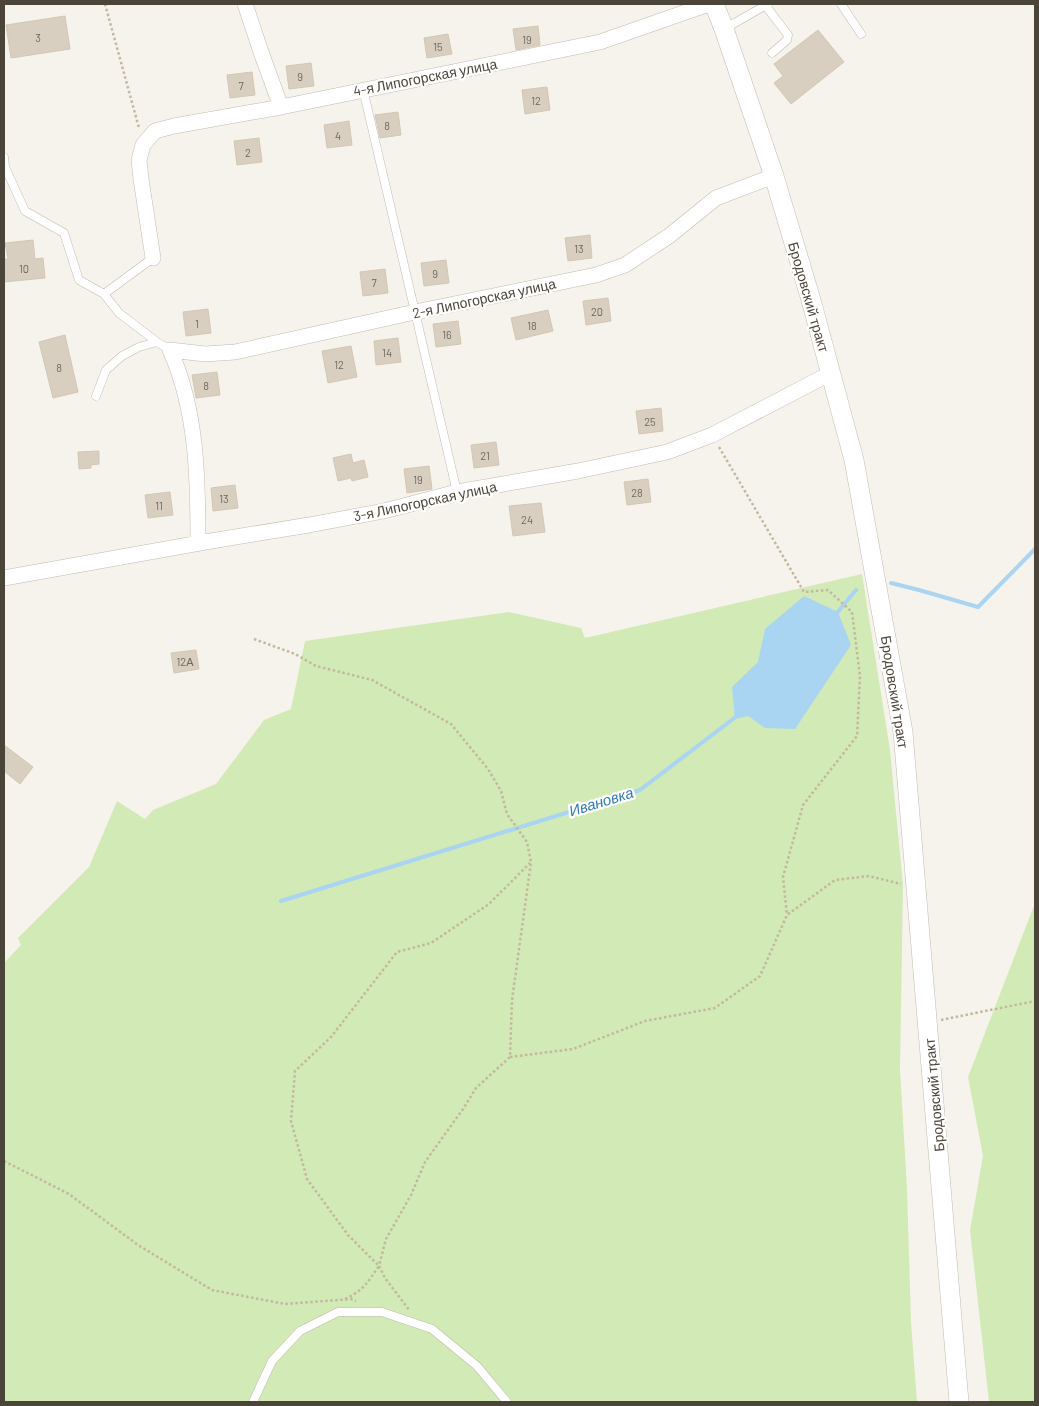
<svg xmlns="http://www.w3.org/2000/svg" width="1039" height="1406" font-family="Barlow,sans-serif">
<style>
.green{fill:#d2eab5}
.water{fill:#a9d4f2}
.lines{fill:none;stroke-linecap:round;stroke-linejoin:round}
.stream{stroke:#a9d4f2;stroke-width:4}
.building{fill:#d8cfc1;stroke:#d3c7b4}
.service-casing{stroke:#c2bbae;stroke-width:9}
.minor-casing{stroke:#c2bbae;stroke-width:16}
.tertiary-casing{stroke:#c2bbae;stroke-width:20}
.path{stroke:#c4b79f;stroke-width:2.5;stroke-dasharray:2.5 2.5;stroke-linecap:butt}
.service{stroke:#fff;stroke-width:8}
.minor{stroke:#fff;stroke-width:15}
.tertiary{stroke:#fff;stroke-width:19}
.labels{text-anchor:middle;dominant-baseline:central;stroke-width:4.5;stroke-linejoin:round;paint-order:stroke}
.number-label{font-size:11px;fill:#6e675b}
.street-label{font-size:14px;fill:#4b4439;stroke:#fff}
.water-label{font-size:15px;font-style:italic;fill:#2e7ab2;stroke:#fff}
</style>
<rect width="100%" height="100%" fill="#f6f3ec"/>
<path class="green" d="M862 574 890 750 903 885 900 1070 907 1188 911 1322 917 1402H4V963L21 945 18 938 89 867 117 801 145 819 153 810 216 784 264 720 291 709 305 641 509 612 581 628 585 638Z
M1035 903V1402H989L970 1230 983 1156 968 1077Z"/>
<path class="water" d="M804 596 838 612 851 645 795 729 765 728 748 716 735 719 732 687 758 662 765 629Z"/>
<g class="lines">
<path class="stream" d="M891 583 919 590 978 607 1035 549
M836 614 856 590
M281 901 640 790 737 716"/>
</g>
<path class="building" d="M65 16 70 49 11 58 6 25Z
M538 26 540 45 516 50 513 29Z
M818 30 844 62 791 104 774 83 783 76 774 64Z
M448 34 452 54 427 58 424 38Z
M311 63 314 86 289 89 286 66Z
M252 72 255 95 230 98 227 75Z
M547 87 550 110 525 114 522 90Z
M398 112 401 135 380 138 375 115Z
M349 121 352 145 327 148 324 125Z
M259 138 262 162 237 165 234 141Z
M590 235 592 258 568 261 565 238Z
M33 240 35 259 43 258 45 278 4 282V259H8L5 243Z
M446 260 449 283 424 286 421 263Z
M385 269 388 293 363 296 360 272Z
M608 298 611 321 586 325 583 301Z
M208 309 211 333 186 336 183 312Z
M548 310 553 331 516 340 511 318Z
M458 321 461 344 436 347 433 324Z
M65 335 78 392 53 398 39 342Z
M398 338 401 362 376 365 374 341Z
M351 346 357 377 328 383 322 351Z
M217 372 220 395 196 398 192 375Z
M661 408 663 431 639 434 636 411Z
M496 442 499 465 474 468 471 445Z
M99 451V464L91 465V468L79 469 78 452Z
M351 454 353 463 364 460 368 477 352 481 351 478 338 481 333 458Z
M429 466 432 489 407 493 404 469Z
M648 479 651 502 627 505 624 482Z
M235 485 238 508 213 511 211 488Z
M170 492 173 515 148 518 145 495Z
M541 503 545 532 513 536 509 506Z
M196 650 199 669 174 673 171 653Z
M4 745 33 767 20 784 4 771Z"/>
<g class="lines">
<defs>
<path id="service" d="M841 4 861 34
M765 5 788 35 787 40 772 53
M724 29 768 4
M363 89 457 492
M4 157 5 167 25 211 64 233 79 280 104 294 119 313 157 342 170 350
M104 294 153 258
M96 396 106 370 122 356 139 347 157 342
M253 1402 272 1361 300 1331 338 1312H382L432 1329 477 1366 507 1402"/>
<path id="minor" d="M245 4 261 52 281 107
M153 258 141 179 139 160 143 145 155 131 174 126 281 107 600 42 709 4
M170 350 205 354 235 352 415 312 596 275 625 265 669 236 716 198 774 176
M170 350C197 410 198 478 198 543
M4 578 211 541 309 525 384 511 457 492 578 471 667 452 712 435 831 373"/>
<path id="tertiary" d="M714 4 724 29 774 176 811 300 854 460 903 732 959 1402"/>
</defs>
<use href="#service" class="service-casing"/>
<use href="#minor" class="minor-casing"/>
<use href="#tertiary" class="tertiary-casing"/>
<path class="path" d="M105 4 139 128
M719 447 804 592 828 590 852 612 860 676 857 736 803 805 783 877 787 915
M254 639 295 654 316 666 372 680 451 724 488 769 501 791 507 814 527 842 531 862 512 1000 510 1057 476 1088 463 1109 425 1162 411 1195 386 1239 379 1266 385 1278 410 1311
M941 1020 1035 1001
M510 1057 573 1049 645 1021 715 1008 760 976 787 915 835 880 869 876 901 884
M4 1161 69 1194 138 1245 212 1290 285 1304 351 1299 356 1301
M345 1299C364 1290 367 1283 379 1266L348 1235 307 1179 291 1121 295 1071 331 1037 397 952 431 943 489 904 530 863"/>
<use href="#service" class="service"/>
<use href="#minor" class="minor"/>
<use href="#tertiary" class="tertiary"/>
</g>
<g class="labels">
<g class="number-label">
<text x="38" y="37">3</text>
<text x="527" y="39">19</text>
<text x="438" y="46">15</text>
<text x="300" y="76">9</text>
<text x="241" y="85">7</text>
<text x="536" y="100">12</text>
<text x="387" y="125">8</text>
<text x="338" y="135">4</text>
<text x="248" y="152">2</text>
<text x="579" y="248">13</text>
<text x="24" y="268">10</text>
<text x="435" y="273">9</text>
<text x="374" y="282">7</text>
<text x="597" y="311">20</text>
<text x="197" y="323">1</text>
<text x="532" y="325">18</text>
<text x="447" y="334">16</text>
<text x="387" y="352">14</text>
<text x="339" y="364">12</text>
<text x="59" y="367">8</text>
<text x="206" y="385">8</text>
<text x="650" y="421">25</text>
<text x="485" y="455">21</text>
<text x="418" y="479">19</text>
<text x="637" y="492">28</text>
<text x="224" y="498">13</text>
<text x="159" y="505">11</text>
<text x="527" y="519">24</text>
<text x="185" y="661">12А</text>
</g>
<g class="street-label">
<text transform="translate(425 77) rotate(-11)">4-я Липогорская улица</text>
<text transform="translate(809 297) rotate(74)">Бродовский тракт</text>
<text transform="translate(484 298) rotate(-12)">2-я Липогорская улица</text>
<text transform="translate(425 501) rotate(-12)">3-я Липогорская улица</text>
<text transform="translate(895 692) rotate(81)">Бродовский тракт</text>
<text transform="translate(934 1095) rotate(-95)">Бродовский тракт</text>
</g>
<g class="water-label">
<text transform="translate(601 801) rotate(-17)">Ивановка</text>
</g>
</g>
<rect width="1039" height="1406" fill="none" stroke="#4b4439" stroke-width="10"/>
</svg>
